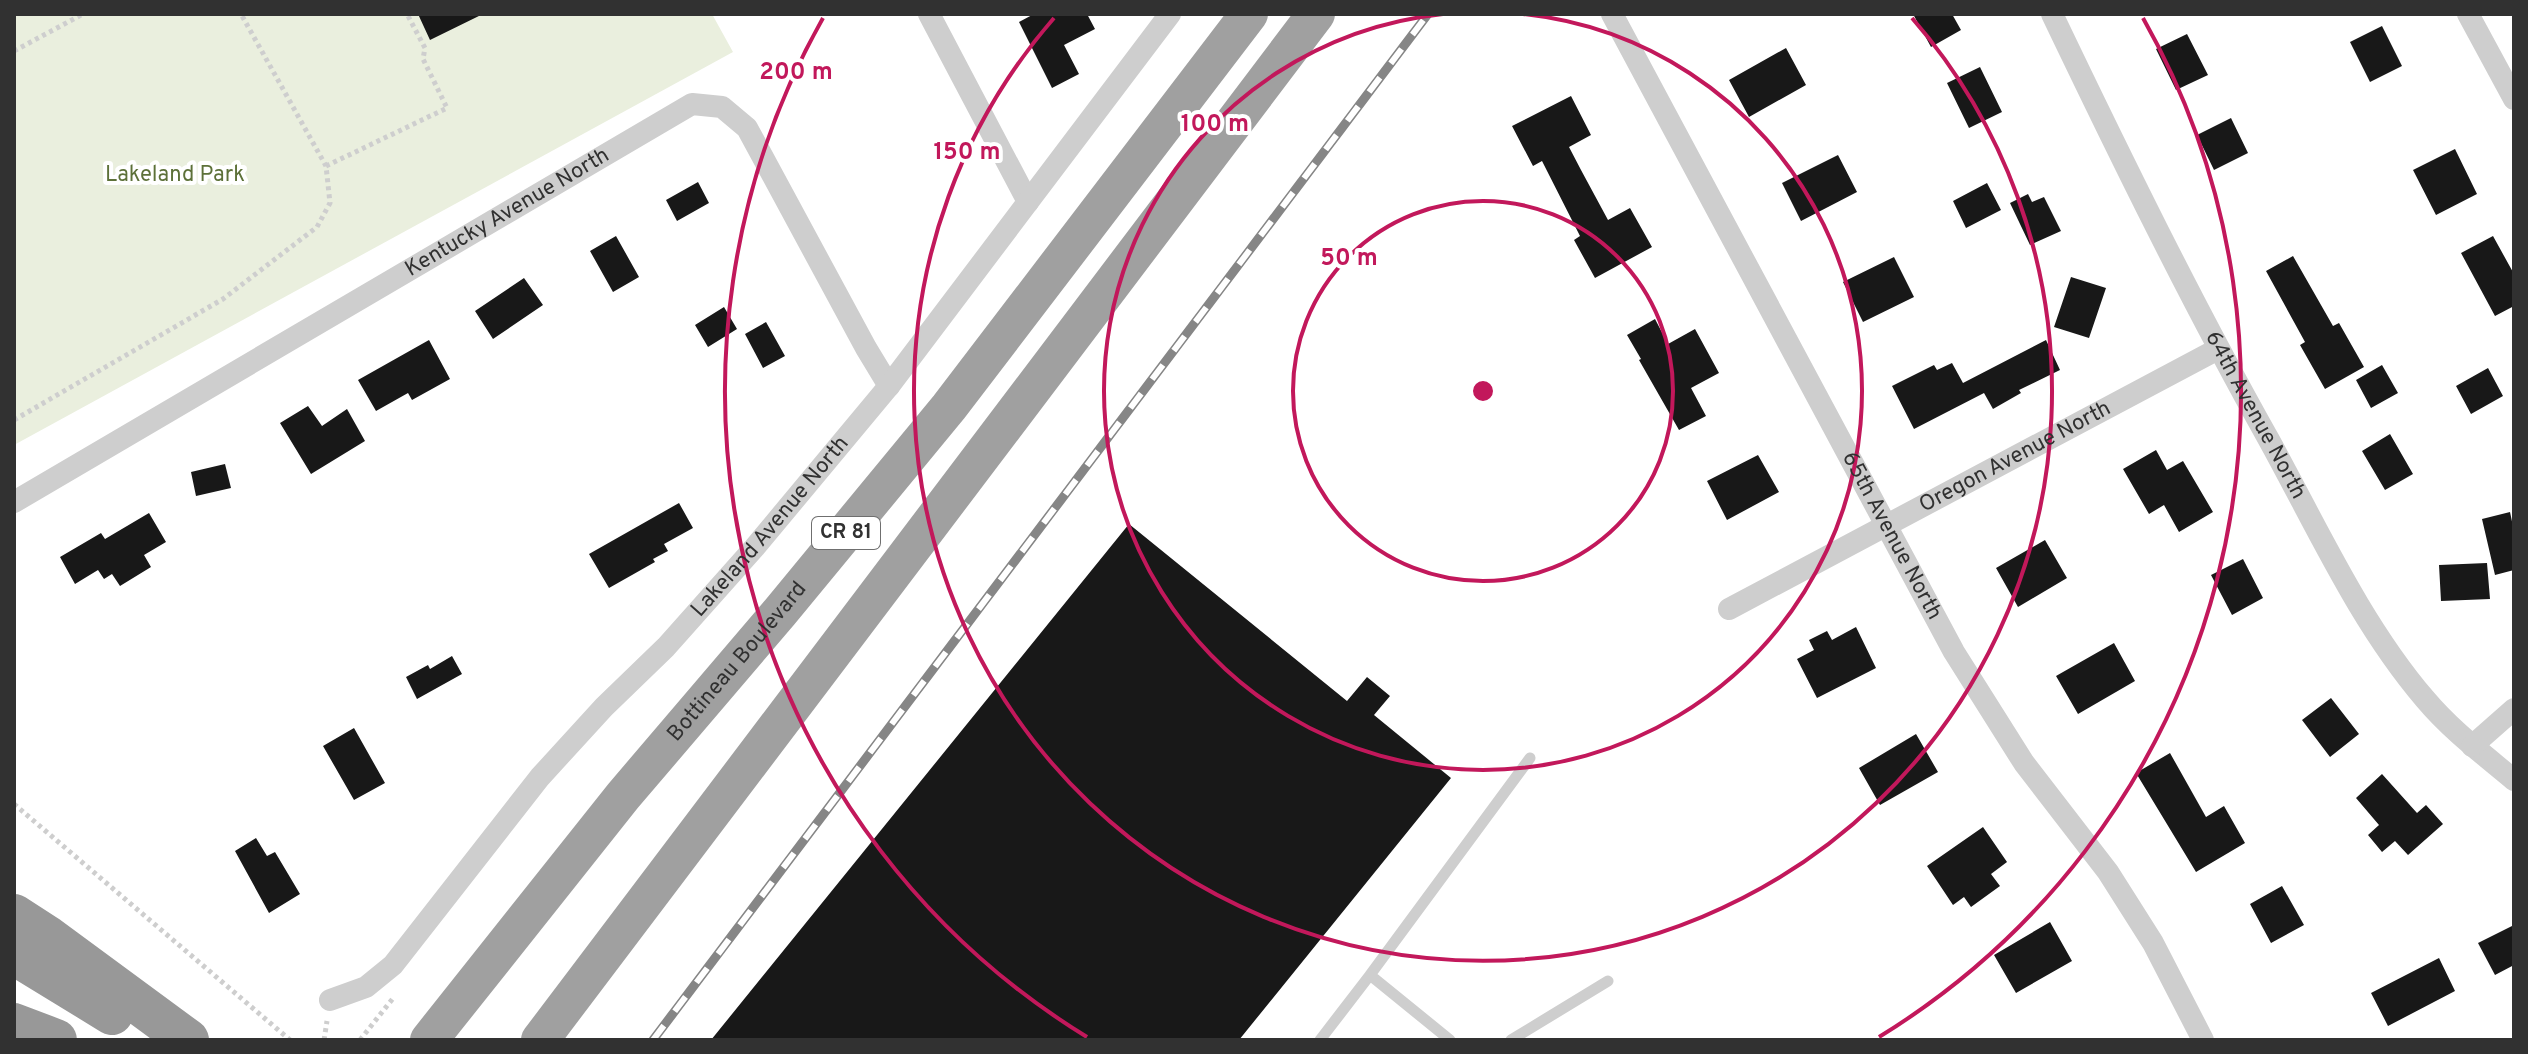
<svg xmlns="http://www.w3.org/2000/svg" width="2528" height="1054" font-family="Overpass,sans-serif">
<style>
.green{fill:#eaefde}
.building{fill:#181818}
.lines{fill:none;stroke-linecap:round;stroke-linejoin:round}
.path{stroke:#cecece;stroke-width:5;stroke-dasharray:4 4;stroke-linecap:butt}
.service{stroke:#cecece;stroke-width:11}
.minor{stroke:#cecece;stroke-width:22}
.trunk{stroke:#a0a0a0;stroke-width:38}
.motorway{stroke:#989898;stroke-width:42}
.rail-casing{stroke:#868686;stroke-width:9}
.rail{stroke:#fff;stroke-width:6;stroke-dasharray:18;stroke-linecap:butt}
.ring{fill:none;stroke:#c2185b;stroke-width:4}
.labels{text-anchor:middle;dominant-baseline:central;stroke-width:8;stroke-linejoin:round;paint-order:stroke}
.shield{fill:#fff;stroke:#6f6f6f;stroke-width:2}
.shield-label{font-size:20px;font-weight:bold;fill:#313131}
.park-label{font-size:22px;fill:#5d7139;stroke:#fff}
.street-label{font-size:22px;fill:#313131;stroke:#fff}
.centre{fill:#c2185b;stroke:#fff;stroke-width:4}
.ring-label{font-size:24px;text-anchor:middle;font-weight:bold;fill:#c2185b;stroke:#fff;stroke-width:8;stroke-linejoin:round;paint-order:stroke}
</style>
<rect width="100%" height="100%" fill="#fff"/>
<path class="green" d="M14 14H712L733 52 14 445Z"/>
<path class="building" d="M418 14H483L430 40Z
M1034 14H1087L1095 29 1064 45 1079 74 1052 88 1019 22Z
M1913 14H1952L1961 30 1931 47Z
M2382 26 2402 66 2370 82 2350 42Z
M2187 34 2208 75 2176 90 2156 49Z
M1786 48 1806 85 1749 117 1729 80Z
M1980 67 2002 112 1969 128 1947 83Z
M1571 96 1591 135 1569 147 1581 170 1608 220 1630 208 1652 247 1595 278 1574 240 1580 236 1542 161 1533 166 1512 126Z
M2231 118 2248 153 2214 170 2197 135Z
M2455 149 2477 194 2436 215 2413 170Z
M1838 155 1857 192 1801 221 1782 183Z
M698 182 709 203 677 221 666 200Z
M1987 183 2001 210 1966 228 1953 201Z
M2028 194 2032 202 2044 197 2061 231 2030 245 2010 203Z
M616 236 639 277 613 292 590 251Z
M2493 236 2514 274V306L2495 316 2461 253Z
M2293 256 2333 326 2339 323 2364 367 2325 389 2300 345 2305 342 2266 271Z
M1894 257 1914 297 1863 322 1843 282Z
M2071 277 2106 288 2089 338 2054 327Z
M524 278 543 305 493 339 475 311Z
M724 307 737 329 708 347 695 325Z
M1655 319 1668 344 1695 329 1719 373 1691 388 1706 416 1679 430 1639 360 1641 359 1627 335Z
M766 322 785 356 763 368 745 334Z
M429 340 450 379 412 400 408 393 376 411 358 380Z
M2046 340 2060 370 2019 390 2021 393 1993 409 1984 393 1914 429 1892 386 1934 365 1937 370 1952 363 1963 383Z
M2382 365 2398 393 2371 408 2356 380Z
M2488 368 2503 396 2471 414 2456 386Z
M308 406 322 426 347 409 365 441 311 474 280 423Z
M2390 434 2413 474 2385 490 2362 451Z
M2156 450 2167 470 2183 461 2213 512 2179 532 2164 505 2149 514 2123 469Z
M1758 455 1779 492 1727 520 1707 481Z
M225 464 231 488 196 496 191 472Z
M679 503 693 528 664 544 668 551 653 559 655 562 609 588 589 554Z
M2510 512 2514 531V570L2495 575 2482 519Z
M149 513 166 542 144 555 151 567 120 586 112 574 104 579 98 570 75 584 60 557 101 533 105 539Z
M1129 524 1347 701 1367 677 1390 696 1374 715 1451 778 1239 1040H711Z
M2045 540 2067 578 2018 607 1996 568Z
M2243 559 2263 598 2232 615 2211 575Z
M2487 563 2490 599 2441 601 2439 565Z
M1856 627 1876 668 1817 698 1797 659 1814 650 1809 640 1827 631 1832 640Z
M2114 643 2135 681 2078 714 2056 676Z
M452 656 462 674 417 699 406 677 428 665 430 669Z
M2331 698 2359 734 2330 757 2302 720Z
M354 728 385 783 354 800 323 746Z
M1916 734 1938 772 1880 805 1859 768Z
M2170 753 2206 817 2224 806 2245 843 2196 872 2136 773Z
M2382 774 2417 813 2426 805 2443 824 2408 855 2395 841 2382 852 2368 835 2379 825 2356 798Z
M1983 827 2007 862 1991 874 2000 886 1971 907 1964 897 1953 905 1927 866Z
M256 838 267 856 275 852 300 894 269 913 235 851Z
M2282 886 2304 925 2271 943 2250 904Z
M2050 922 2072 961 2016 993 1994 955Z
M2514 925V965L2495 975 2478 943Z
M2439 958 2455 991 2388 1026 2371 993Z"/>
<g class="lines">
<path class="path" d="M14 51 83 14
M326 166 447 108 423 59 425 48 407 14
M14 420 223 299 317 227 330 203 326 166 241 14
M14 804 290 1040
M324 1040 327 1021
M360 1040 394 997"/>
<path class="service" d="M1370 975 1530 758
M1320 1040 1370 975 1450 1040
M1511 1040 1608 981"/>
<g class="minor">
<path d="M929 14 1028 202"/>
<path id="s1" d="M1612 14 1954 652 2024 763 2108 872 2153 943 2203 1040"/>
<path id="s2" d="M2052 14C2121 158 2191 301 2269 440 2317 527 2360 623 2425 699 2451 730 2483 754 2514 780"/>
<path d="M2468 14 2514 99"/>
<path id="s3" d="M14 502 692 104 722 107 747 128 866 348 889 386"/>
<path id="s4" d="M1729 609 2218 349"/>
<path d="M2472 746 2514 709"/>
<path id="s5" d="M330 1000 366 987 393 965 540 777 604 707 666 647 755 547 889 386 1170 14"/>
</g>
<g class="trunk">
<path id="s6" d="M429 1040 623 796 780 612 949 407 1249 14"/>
<path d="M540 1040 1316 14"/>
</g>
<path class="motorway" d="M14 915 48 937 188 1040
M14 954 112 1014
M14 1024 56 1040"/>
<defs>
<path id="rail" d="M653 1040 1428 14"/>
</defs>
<use href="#rail" class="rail-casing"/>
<use href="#rail" class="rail"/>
</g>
<g class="ring">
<circle cx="1483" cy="391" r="190"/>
<path d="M1523 14A379 379 0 1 1 1443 14"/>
<path d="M1912 18A569 569 0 1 1 1054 18"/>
<path d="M1087 1037A758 758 0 0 1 823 18M2143 18A758 758 0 0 1 1879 1037"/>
</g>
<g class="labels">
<rect class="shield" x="812" y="517" width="68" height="32" rx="6"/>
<g class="shield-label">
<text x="846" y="533">CR 81</text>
</g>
<g class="park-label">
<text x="175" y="175">Lakeland Park</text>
</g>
<g class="street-label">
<text stroke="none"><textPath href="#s3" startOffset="572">Kentucky Avenue North</textPath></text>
<text stroke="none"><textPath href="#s2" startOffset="450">64th Avenue North</textPath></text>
<text stroke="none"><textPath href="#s4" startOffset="324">Oregon Avenue North</textPath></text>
<text stroke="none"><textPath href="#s5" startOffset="652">Lakeland Avenue North</textPath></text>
<text stroke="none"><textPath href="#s1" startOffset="592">65th Avenue North</textPath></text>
<text stroke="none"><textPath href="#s6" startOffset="488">Bottineau Boulevard</textPath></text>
</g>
</g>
<circle cx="1483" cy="391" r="12" class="centre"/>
<g class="ring-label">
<text x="796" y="79">200 m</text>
<text x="1215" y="131">100 m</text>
<text x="967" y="159">150 m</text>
<text x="1349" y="265">50 m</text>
</g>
<rect width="2528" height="1054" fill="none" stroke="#313131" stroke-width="32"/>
</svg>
